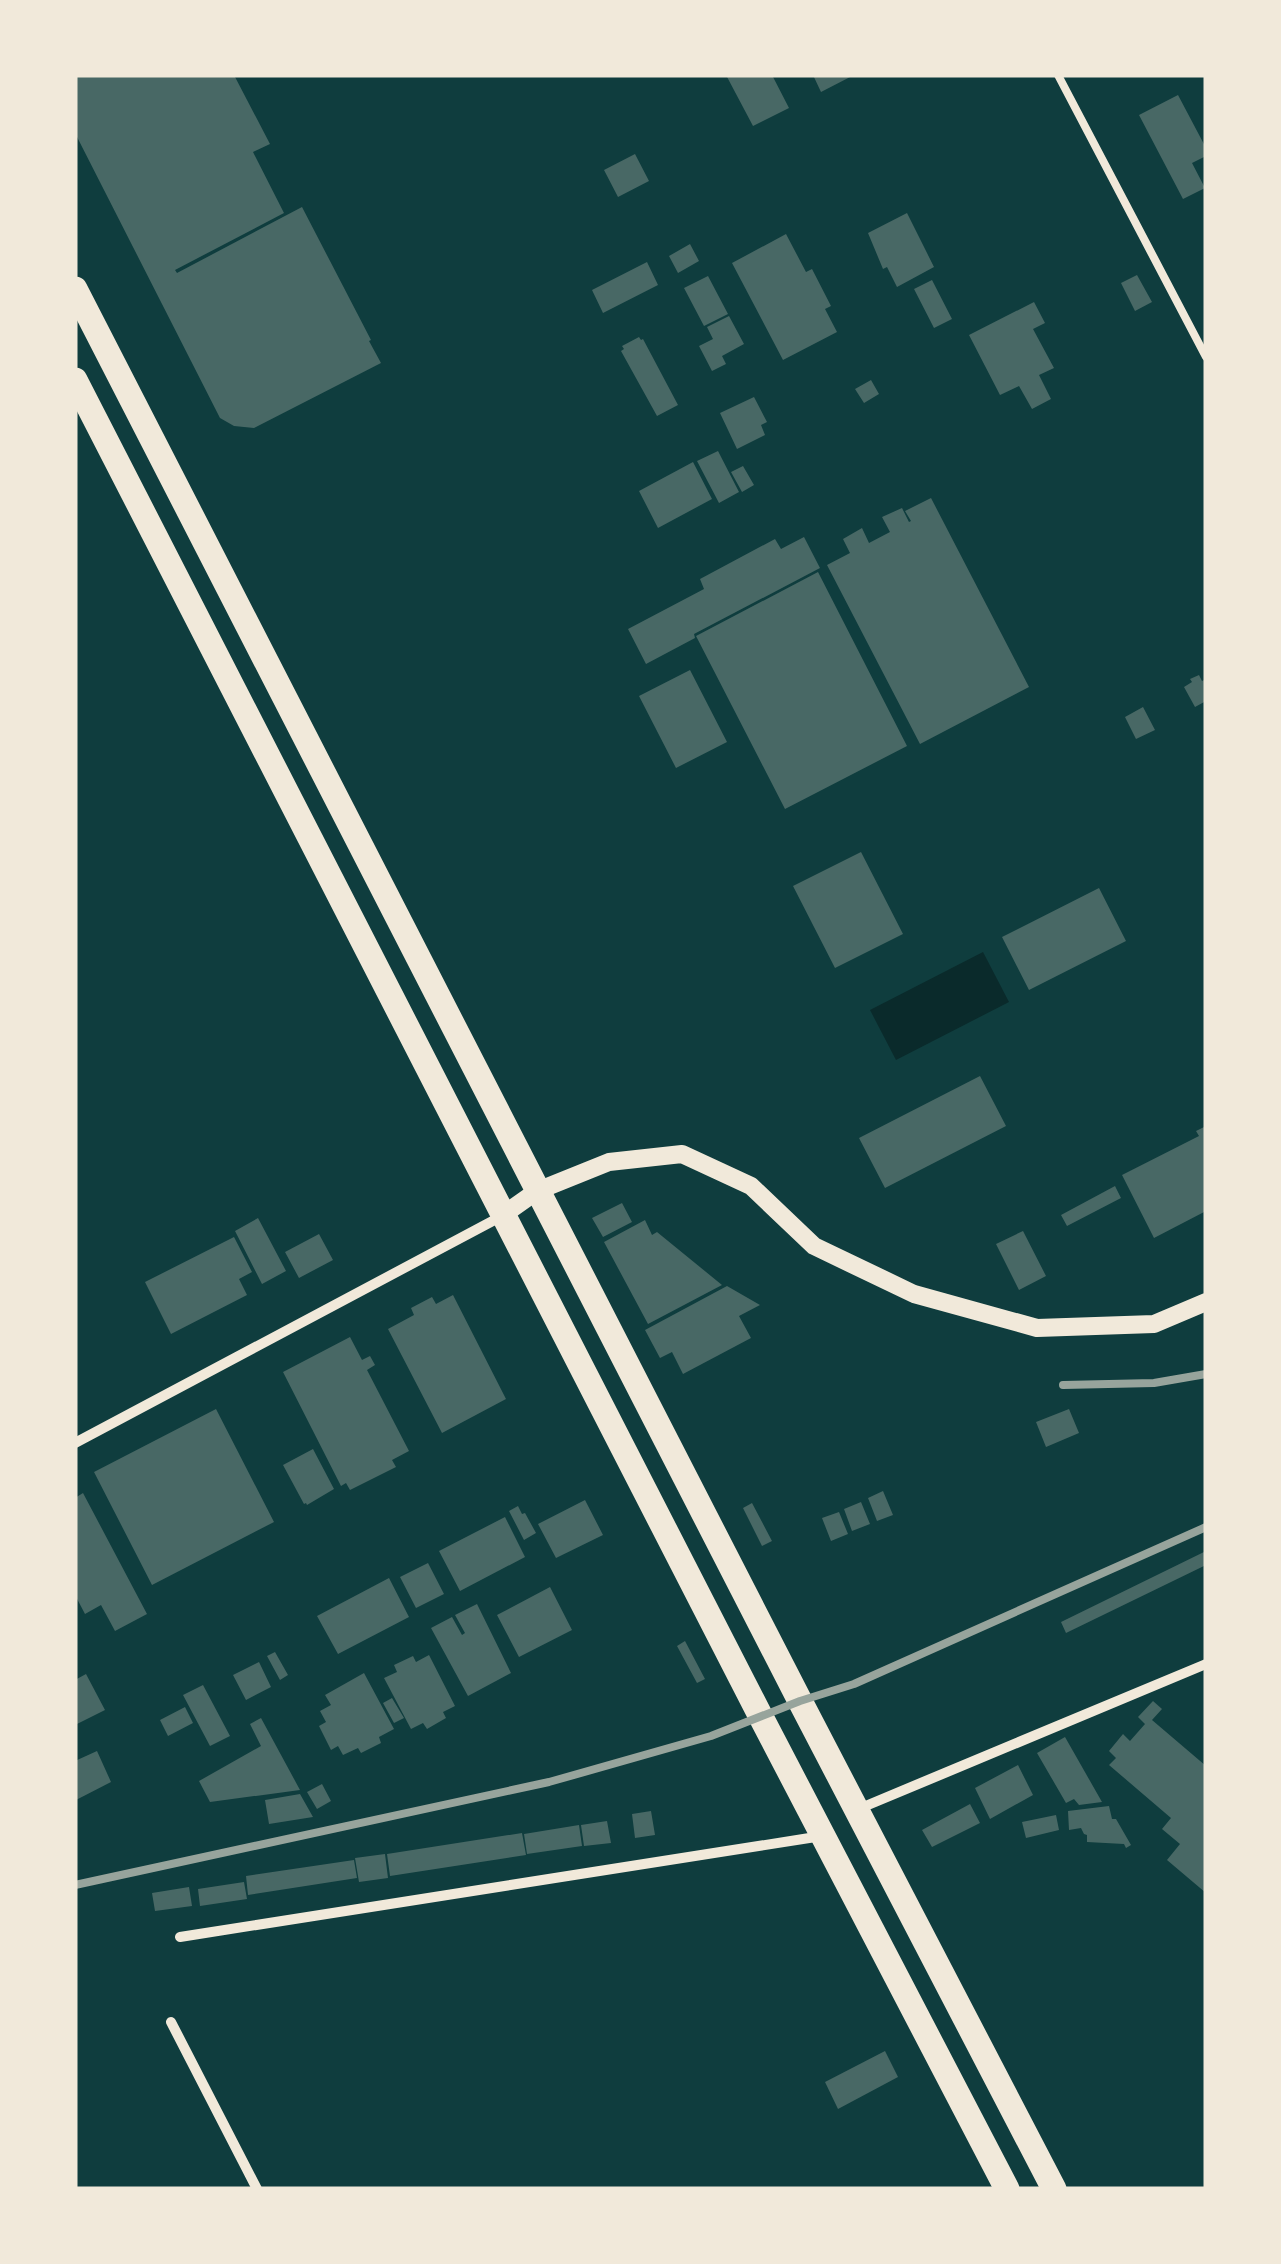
<svg xmlns="http://www.w3.org/2000/svg" width="1281" height="2264" font-family="'Varela Round',sans-serif">
<style>
.water{fill:#0a2a2b}
.building{fill:#486865}
.lines{fill:none;stroke-linecap:round;stroke-linejoin:round}
.service{stroke:#f1e9da;stroke-width:8}
.minor{stroke:#f1e9da;stroke-width:10}
.tertiary{stroke:#f1e9da;stroke-width:18}
.primary{stroke:#f1e9da;stroke-width:25}
.rail{stroke:#97a49c;stroke-width:8}
</style>
<rect width="100%" height="100%" fill="#0f3d3e"/>
<path class="water" d="M983 952 1009 1002 896 1060 870 1010Z"/>
<path class="building" d="M75 75H234L270 144 253 152 284 213 175 270 177 273 302 207 371 340 369 341 381 363 254 428 234 426 220 418 75 133Z
M726 75H772L789 108 753 126Z
M813 75H854L821 92Z
M1178 95 1206 148V156L1192 163 1205 188 1183 199 1139 115Z
M635 154 649 181 618 197 604 170Z
M907 213 934 267 897 287 887 267 883 269 868 233Z
M786 234 806 272 812 269 831 306 825 309 837 332 783 360 732 263Z
M690 244 699 261 678 273 669 256Z
M647 262 658 285 603 313 592 290Z
M1137 275 1152 302 1135 311 1121 283Z
M708 276 728 314 704 326 684 288Z
M932 280 952 319 934 328 914 289Z
M1034 302 1045 323 1033 329 1054 368 1039 375 1051 399 1032 409 1019 386 1000 395 969 335Z
M729 316 744 344 722 356 726 364 712 371 699 346 713 339 707 327Z
M639 337 641 340 643 339 678 405 657 416 621 351 624 349 622 346Z
M871 380 879 394 864 403 855 389Z
M754 397 767 422 761 425 765 435 737 449 720 413Z
M718 451 739 492 719 503 697 461Z
M693 462 712 499 658 528 639 491Z
M743 466 754 485 742 492 731 472Z
M931 498 1029 687 920 744 827 565 850 553 843 539 862 528 869 543 890 532 882 517 902 508 909 522 911 521 905 511Z
M804 537 820 568 694 634 695 638 646 664 628 629 704 589 700 579 775 539 781 549Z
M818 572 907 746 785 809 696 636Z
M690 670 727 742 676 768 639 696Z
M1199 675 1202 681 1206 679V701L1195 707 1184 687 1192 682 1190 679Z
M1143 707 1155 730 1136 739 1125 717Z
M861 852 903 934 835 968 793 886Z
M1099 888 1126 941 1029 990 1002 937Z
M980 1076 1006 1126 885 1188 859 1138Z
M1206 1126V1211L1154 1238 1122 1175 1199 1136 1196 1131Z
M1115 1186 1121 1198 1067 1226 1061 1215Z
M622 1203 632 1222 603 1237 592 1218Z
M258 1218 286 1271 262 1284 235 1231Z
M645 1220 652 1235 657 1232 722 1285 648 1324 604 1242Z
M1023 1231 1046 1276 1019 1290 996 1244Z
M319 1234 333 1260 299 1278 285 1252Z
M234 1237 252 1272 239 1279 247 1295 171 1334 145 1282Z
M727 1286 760 1305 739 1316 751 1338 683 1374 672 1352 660 1358 645 1330Z
M453 1295 506 1399 442 1433 388 1329 414 1315 411 1308 432 1297 436 1304Z
M350 1337 362 1360 370 1356 375 1365 367 1370 409 1451 392 1460 396 1467 350 1490 346 1483 341 1486 283 1372Z
M216 1409 274 1522 152 1585 94 1472Z
M1069 1409 1079 1433 1046 1447 1036 1422Z
M313 1449 334 1489 307 1505 306 1503 304 1504 283 1465Z
M883 1491 893 1515 877 1521 868 1498Z
M83 1493 147 1614 115 1631 101 1605 85 1614 75 1595V1498Z
M585 1500 603 1535 556 1558 538 1524Z
M861 1502 870 1524 852 1531 844 1509Z
M752 1503 772 1541 762 1546 743 1508Z
M518 1506 522 1514 525 1513 536 1533 524 1540 509 1511Z
M839 1512 848 1534 831 1541 822 1518Z
M505 1517 525 1557 460 1591 439 1551Z
M1206 1551V1565L1066 1633 1061 1622Z
M428 1563 444 1594 416 1608 400 1577Z
M389 1578 409 1617 338 1654 317 1616Z
M550 1587 572 1630 519 1657 497 1615Z
M477 1604 511 1673 468 1696 431 1628 452 1617 462 1635 465 1633 455 1615Z
M685 1641 705 1679 697 1683 677 1646Z
M275 1652 288 1675 280 1680 267 1656Z
M429 1655 455 1706 443 1712 446 1718 427 1729 423 1723 411 1729 384 1678 397 1672 394 1665 413 1656 416 1662Z
M259 1662 271 1687 246 1700 233 1675Z
M364 1673 394 1729 379 1737 381 1743 361 1753 358 1748 343 1755 338 1746 331 1750 319 1726 326 1722 320 1711 331 1705 325 1695Z
M86 1674 105 1710 75 1725V1680Z
M203 1685 230 1736 210 1746 183 1695Z
M392 1698 404 1718 394 1723 383 1703Z
M1153 1701 1162 1709 1152 1720 1206 1766V1893L1167 1860 1180 1844 1162 1829 1171 1818 1109 1765 1116 1758 1109 1751 1123 1734 1130 1741 1145 1724 1138 1717Z
M185 1707 193 1723 168 1736 160 1720Z
M261 1718 300 1790 210 1802 199 1781 261 1746 250 1724Z
M1065 1737 1102 1802 1079 1805 1074 1799 1066 1803 1037 1753Z
M97 1751 111 1782 76 1800 75 1761Z
M1018 1765 1033 1795 990 1819 975 1788Z
M322 1784 331 1801 317 1809 307 1792Z
M300 1794 313 1817 269 1824 265 1800Z
M970 1804 980 1823 932 1847 922 1830Z
M1109 1806 1112 1819H1116L1131 1845 1126 1848 1124 1844 1087 1842V1835L1084 1834 1081 1828 1069 1830 1068 1811Z
M651 1811 655 1835 635 1838 632 1814Z
M1056 1815 1059 1830 1026 1838 1022 1822Z
M607 1821 611 1843 584 1846 581 1825Z
M579 1825 582 1846 527 1854 524 1834Z
M522 1833 526 1855 390 1876 387 1854Z
M385 1854 388 1878 359 1882 355 1858Z
M354 1860 357 1878 248 1895 246 1876Z
M244 1882 247 1899 200 1906 198 1889Z
M189 1887 192 1906 155 1911 152 1893Z
M885 2051 898 2077 838 2109 825 2082Z"/>
<g class="lines">
<path class="service" d="M1058 75 1206 357"/>
<path class="minor" d="M75 1443 502 1216
M856 1810 1206 1664
M180 1937 822 1836
M171 2022 257 2189"/>
<path class="tertiary" d="M503 1215 537 1191 609 1162 682 1154 751 1186 814 1246 914 1294 1037 1328 1154 1324 1206 1302"/>
<path class="primary" d="M75 289 800 1701 1054 2189
M75 380 761 1717 1007 2189"/>
<path class="rail" d="M1063 1385 1154 1383 1206 1374
M75 1885 549 1782 711 1736 800 1701 854 1684 1206 1527"/>
</g>
<rect width="1281" height="2264" fill="none" stroke="#f1e9da" stroke-width="155"/>
</svg>
